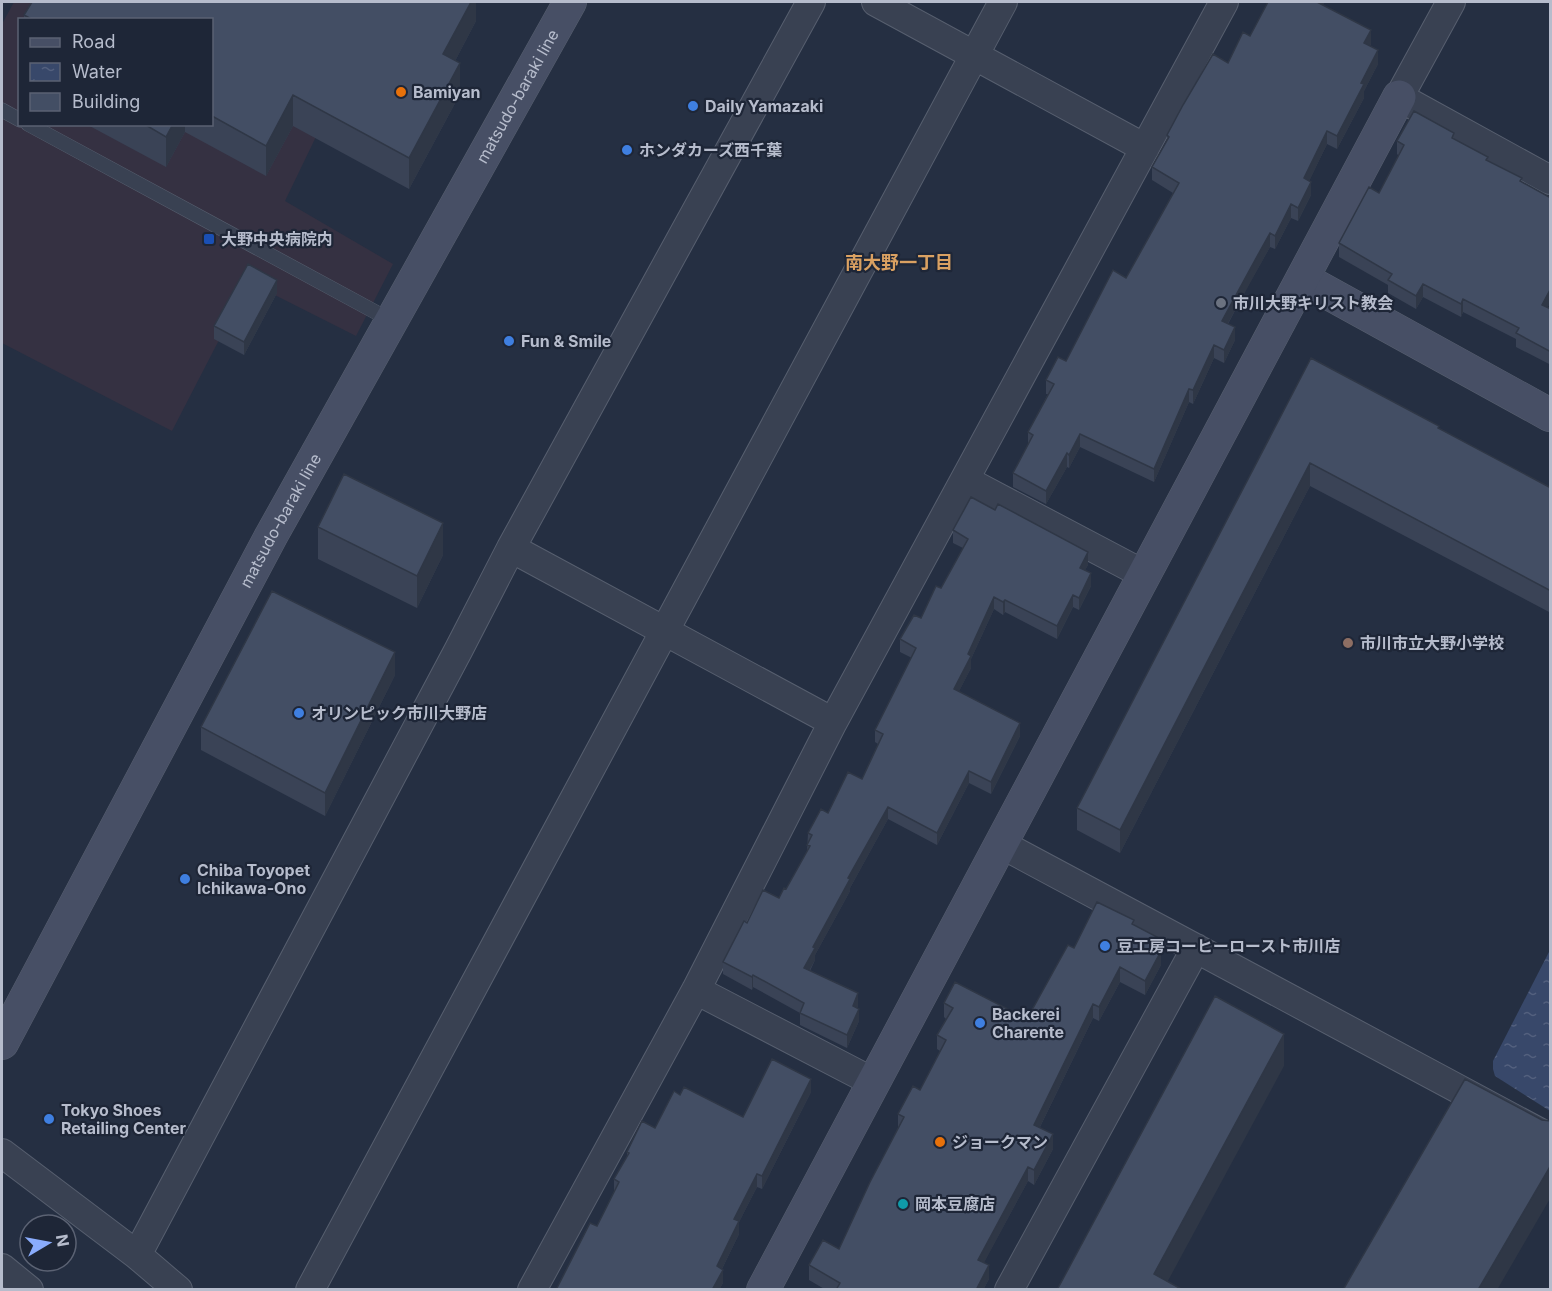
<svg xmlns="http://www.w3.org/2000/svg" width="1552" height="1291" font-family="Inter,'Noto Sans JP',sans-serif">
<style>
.medical{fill:#353142;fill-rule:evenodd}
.water{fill:url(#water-ripples)}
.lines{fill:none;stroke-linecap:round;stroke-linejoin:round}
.lane-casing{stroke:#575f6f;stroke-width:15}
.street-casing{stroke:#575f6f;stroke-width:30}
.secondary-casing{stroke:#575f6f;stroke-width:34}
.lane{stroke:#394152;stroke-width:14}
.street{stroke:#394152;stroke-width:28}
.secondary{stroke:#474f65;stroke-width:33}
.wall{fill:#3a4356}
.shaded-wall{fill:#2f3746}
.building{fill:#434e64;stroke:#2f3746;stroke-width:1.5}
.food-dot{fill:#e8710a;stroke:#1e2637;stroke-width:2}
.shop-dot{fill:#3f7fe0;stroke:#1e2637;stroke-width:2}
.transit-dot{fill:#1a4fb4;stroke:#1e2637;stroke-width:2}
.worship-dot{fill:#6b7280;stroke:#1e2637;stroke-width:2}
.education-dot{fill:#8d6e63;stroke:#1e2637;stroke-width:2}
.culture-dot{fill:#0f9aa8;stroke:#1e2637;stroke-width:2}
.labels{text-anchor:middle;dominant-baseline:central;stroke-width:4.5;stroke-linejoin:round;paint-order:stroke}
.poi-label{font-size:16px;font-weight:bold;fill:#b6bccc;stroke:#1e2637;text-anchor:start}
.street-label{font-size:16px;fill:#b6bccc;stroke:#1e2637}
.neighbourhood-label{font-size:18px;font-weight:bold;fill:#daa162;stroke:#1e2637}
</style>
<defs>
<pattern id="water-ripples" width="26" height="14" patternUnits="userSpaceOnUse" patternTransform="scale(1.5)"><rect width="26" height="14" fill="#38486a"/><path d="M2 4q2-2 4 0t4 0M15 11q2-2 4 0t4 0" fill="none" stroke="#53607e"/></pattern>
</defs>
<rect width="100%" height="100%" fill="#252f42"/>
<path class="medical" d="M14 2H381L285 201 393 264 356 336 249 282 172 431 2 343V24ZM20 20H212V124H20Z"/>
<path class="water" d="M1550 950V1111L1495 1076 1493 1069V1061Z"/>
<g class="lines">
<defs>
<path id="lane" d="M2 110 20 120
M28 124 392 321"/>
<path id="street" d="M876 2 1145 148
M1451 2 1399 97 1550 180
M965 480 1145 575
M511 548 833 722
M1001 844 1550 1138
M696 990 873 1082
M2 1153 137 1255 178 1290
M137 1255 459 649 511 548 811 2
M2 1268 29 1290
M310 1290 1003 2
M532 1290 696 990 833 722 1224 2
M1009 1290 1196 948"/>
<g id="secondary">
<path d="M1303 279 1550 415"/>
<path id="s1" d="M2 1043 271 536 570 2"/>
<path d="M763 1290 1399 97"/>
</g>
</defs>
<use href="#lane" class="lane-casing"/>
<use href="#street" class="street-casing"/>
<use href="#secondary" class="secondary-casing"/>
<use href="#lane" class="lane"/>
<use href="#street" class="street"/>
<use href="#secondary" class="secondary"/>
</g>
<path class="wall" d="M476 2V21L455 61 460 94 409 189 293 126 266 176 185 132 166 167 86 124H212V20H24V15Z
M1323 5 1371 44 1370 46 1378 64 1364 91V98L1337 149 1327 144 1309 181 1311 195 1298 221 1291 218 1275 249 1270 247 1249 284 1228 324 1235 340 1224 363 1214 358 1193 404 1189 402 1154 482 1080 447 1069 468 1067 467 1046 504 1013 487V473L1028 445V432L1048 394H1046V380L1066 361 1126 278 1173 193 1152 180V167L1167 140V135L1228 63 1250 36Z
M1454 140 1522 182 1551 198V301L1547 308 1551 309V365L1516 347V339L1463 312 1461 317 1423 297 1416 309 1388 293V285L1339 257V243L1379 193 1399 156 1397 154V141Z
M277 293 244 355 214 339V326Z
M1311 358 1439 429 1551 488V613L1310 486 1120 853 1077 830V808Z
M318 527 443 555 417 608 318 559Z
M953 530 1088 565 1085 570 1091 586 1079 610 1073 607 1057 639 1005 612 1003 615 994 609 971 659V668L959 691 1020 736 991 794 969 783 937 845 888 819 850 888V891L815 955V960L810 971 858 1006 857 1008 859 1021 847 1048 800 1025V1013L753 987 752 990 723 974V962L747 923 779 898 786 889 807 852 808 833 862 779 878 744 875 742V730L912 658 900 652V639L921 618 941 588 963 548 953 543Z
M395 675 325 816 201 750V727Z
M1134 925 1157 949 1161 965 1145 995 1120 982 1099 1021 1093 1018 1040 1127 1053 1149 1034 1185 1028 1181 984 1262 989 1279 983 1290H826L809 1280V1265L839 1249 898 1128V1114L920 1090 940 1051 937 1049V1035L946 1019 944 1017V1003L1027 1019 1074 948Z
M811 1092 762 1189 757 1187 739 1222V1234L722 1269 723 1283 719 1290H556L597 1226 614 1192V1179L627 1157V1152L655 1128 680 1095 743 1117Z"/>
<path class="shaded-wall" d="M471 2H476V21L443 84V54Z
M1318 2H1325L1317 16Z
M1371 30V44L1364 56V43Z
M1378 50V64L1364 91V98L1337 149V136L1361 83Z
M460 63V94L409 189V158Z
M293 95V126L266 176V146Z
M173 124H185V132L166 167V137Z
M1327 131V144L1304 192V178Z
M1311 182V195L1298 221V208Z
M1291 204V218L1275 249V236Z
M1270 233V247L1222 334V321Z
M277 280V293L244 355V342Z
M1423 284V297L1416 309V296Z
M1551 288V301L1542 318V305Z
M1463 299V312L1461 317V304Z
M1235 327V340L1224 363V350Z
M1214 345V358L1193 404V390Z
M1189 389V402L1154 482V469Z
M1080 434V447L1069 468V455Z
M1067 453V467L1046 504V491Z
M1310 463V486L1120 853V830Z
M443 523V555L417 608V576Z
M1088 552V565L1080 580V568Z
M1091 573V586L1079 610V598Z
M1073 595V607L1057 639V626Z
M994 597V609L971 659V668L954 701V689L968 654Z
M1005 600V612L1003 615V602Z
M395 652V675L325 816V793Z
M1020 723V736L991 794V782Z
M969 771V783L937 845V833Z
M888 807V819L850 888V891L815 955V960L804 980V968L813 947 848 878Z
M1157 937V952L1152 946Z
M1161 951V965L1145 995V981Z
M1120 967V982L1099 1021V1007Z
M753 975V987L752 990V977Z
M858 993V1006L853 1018V1006Z
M1093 1004V1018L1034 1139V1125Z
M859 1009V1021L847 1048V1035Z
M1284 1034V1066L1163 1290 1154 1274Z
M811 1079V1092L762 1189V1176Z
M1053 1134V1149L1034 1185V1170Z
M1551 1165V1197L1497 1290H1478Z
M1028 1167V1181L978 1274V1260Z
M757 1174V1187L739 1222V1234L717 1279V1266L734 1219Z
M989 1265V1279L983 1290H976Z
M723 1270V1283L719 1290H712Z"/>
<path class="building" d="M32 2H471L443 54 460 63 409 158 293 95 266 146 212 116V20H33L24 15Z
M1268 2H1318H1317L1371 30 1364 43 1378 50 1361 83 1364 84 1337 136 1327 131 1304 178 1311 182 1298 208 1291 204 1275 236 1270 233 1249 271 1222 321 1235 327 1224 350 1214 345 1193 390 1189 389 1154 469 1080 434 1069 455 1067 453 1046 491 1013 473 1033 435 1028 432 1054 384 1046 380 1058 357 1066 361 1113 270 1126 278 1179 183 1152 167 1169 137 1167 135 1183 105 1213 54 1228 63 1243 32 1250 36Z
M1414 111 1454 133 1452 138 1488 157 1486 160 1522 178 1520 181 1551 198V288L1542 305 1551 309V352L1516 333 1519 328 1463 299 1461 304 1423 284 1416 296 1388 280 1392 274 1339 243 1369 187 1379 193 1404 145 1397 141Z
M144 124H173L166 137Z
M248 264 277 280 244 342 214 326Z
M1311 358 1439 426 1438 428 1551 488V591L1310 463 1120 830 1077 808Z
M344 474 443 523 417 576 318 527Z
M971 497 995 510 998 504 1088 552 1080 568 1091 573 1079 598 1073 595 1057 626 1005 600 1003 602 994 597 968 654 971 656 954 689 1020 723 991 782 969 771 937 833 888 807 848 878 850 879 813 947 815 948 804 968 858 993 853 1006 859 1009 847 1035 800 1013 804 1003 753 975 752 977 723 962 744 921 747 923 763 890 779 898 784 888 786 889 810 846 807 845 812 835 808 833 821 809 828 813 848 772 862 779 883 734 875 730 916 648 900 639 914 615 921 618 936 586 941 588 968 539 953 530Z
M272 591 395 652 325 793 201 727Z
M1097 902 1134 920 1132 924 1157 937 1152 946 1161 951 1145 981 1120 967 1099 1007 1093 1004 1034 1125 1053 1134 1034 1170 1028 1167 978 1260 989 1265 976 1290H836L840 1283 809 1265 823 1240 839 1249 870 1182 904 1117 898 1114 913 1086 920 1090 946 1040 937 1035 953 1008 944 1003 955 982 1027 1019 1068 945 1074 948Z
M1215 996 1284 1034 1154 1274 1183 1290H1057Z
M772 1059 811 1079 762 1176 757 1174 734 1219 739 1221 717 1266 723 1270 712 1290H556L590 1223 597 1226 619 1182 614 1179 629 1153 627 1152 642 1121 655 1128 674 1091 680 1095 684 1087 743 1117Z
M1465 1079 1542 1120 1551 1121V1165L1478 1290H1343Z"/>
<g class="food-dot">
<circle cx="401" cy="92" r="6"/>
<circle cx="940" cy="1142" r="6"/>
</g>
<g class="shop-dot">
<circle cx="693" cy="106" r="6"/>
<circle cx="627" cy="150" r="6"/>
<circle cx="509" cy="341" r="6"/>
<circle cx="299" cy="713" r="6"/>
<circle cx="185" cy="879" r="6"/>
<circle cx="1105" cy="946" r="6"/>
<circle cx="980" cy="1023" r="6"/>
<circle cx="49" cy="1119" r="6"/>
</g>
<rect class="transit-dot" x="203" y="233" width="12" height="12" rx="3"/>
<circle class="worship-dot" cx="1221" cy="303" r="6"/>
<circle class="education-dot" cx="1348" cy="643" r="6"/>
<circle class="culture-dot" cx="903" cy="1204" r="6"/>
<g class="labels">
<g class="poi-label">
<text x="413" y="92">Bamiyan</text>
<text x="705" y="106">Daily Yamazaki</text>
<text x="639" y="150">ホンダカーズ西千葉</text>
<text x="221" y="239">大野中央病院内</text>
<text x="1233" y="303">市川大野キリスト教会</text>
<text x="521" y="341">Fun &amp; Smile</text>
<text x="1360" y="643">市川市立大野小学校</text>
<text x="311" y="713">オリンピック市川大野店</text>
<text x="197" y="870">Chiba Toyopet<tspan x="197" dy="18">Ichikawa-Ono</tspan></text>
<text x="1117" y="946">豆工房コーヒーロースト市川店</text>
<text x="992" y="1014">Backerei<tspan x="992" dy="18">Charente</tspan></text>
<text x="61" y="1110">Tokyo Shoes<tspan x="61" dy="18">Retailing Center</tspan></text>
<text x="952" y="1142">ジョークマン</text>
<text x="915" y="1204">岡本豆腐店</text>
</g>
<g class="street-label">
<text stroke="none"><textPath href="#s1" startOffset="1078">matsudo-baraki line</textPath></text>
<text stroke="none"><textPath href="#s1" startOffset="592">matsudo-baraki line</textPath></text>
</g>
<g class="neighbourhood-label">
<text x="899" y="262">南大野一丁目</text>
</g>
</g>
<rect width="1552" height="1291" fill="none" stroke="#b6bccc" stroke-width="6"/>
<rect x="18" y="18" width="195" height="108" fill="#1e2637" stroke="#5b6273" stroke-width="1.5"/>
<rect x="30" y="38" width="30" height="9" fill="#474f65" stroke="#5b6273" stroke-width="1.5"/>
<text x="72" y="48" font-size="18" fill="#b6bccc">Road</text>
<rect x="30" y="63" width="30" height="18" fill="url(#water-ripples)" stroke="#5b6273" stroke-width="1.5"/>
<text x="72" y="78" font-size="18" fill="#b6bccc">Water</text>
<rect x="30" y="93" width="30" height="18" fill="#434e64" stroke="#5b6273" stroke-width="1.5"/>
<text x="72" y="108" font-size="18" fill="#b6bccc">Building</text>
<g transform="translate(48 1243) rotate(80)"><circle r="28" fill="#1e2637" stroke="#5b6273" stroke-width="1.5"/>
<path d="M0-4.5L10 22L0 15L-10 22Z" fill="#8aacfc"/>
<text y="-9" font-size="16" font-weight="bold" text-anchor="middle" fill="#b6bccc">N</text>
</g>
</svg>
